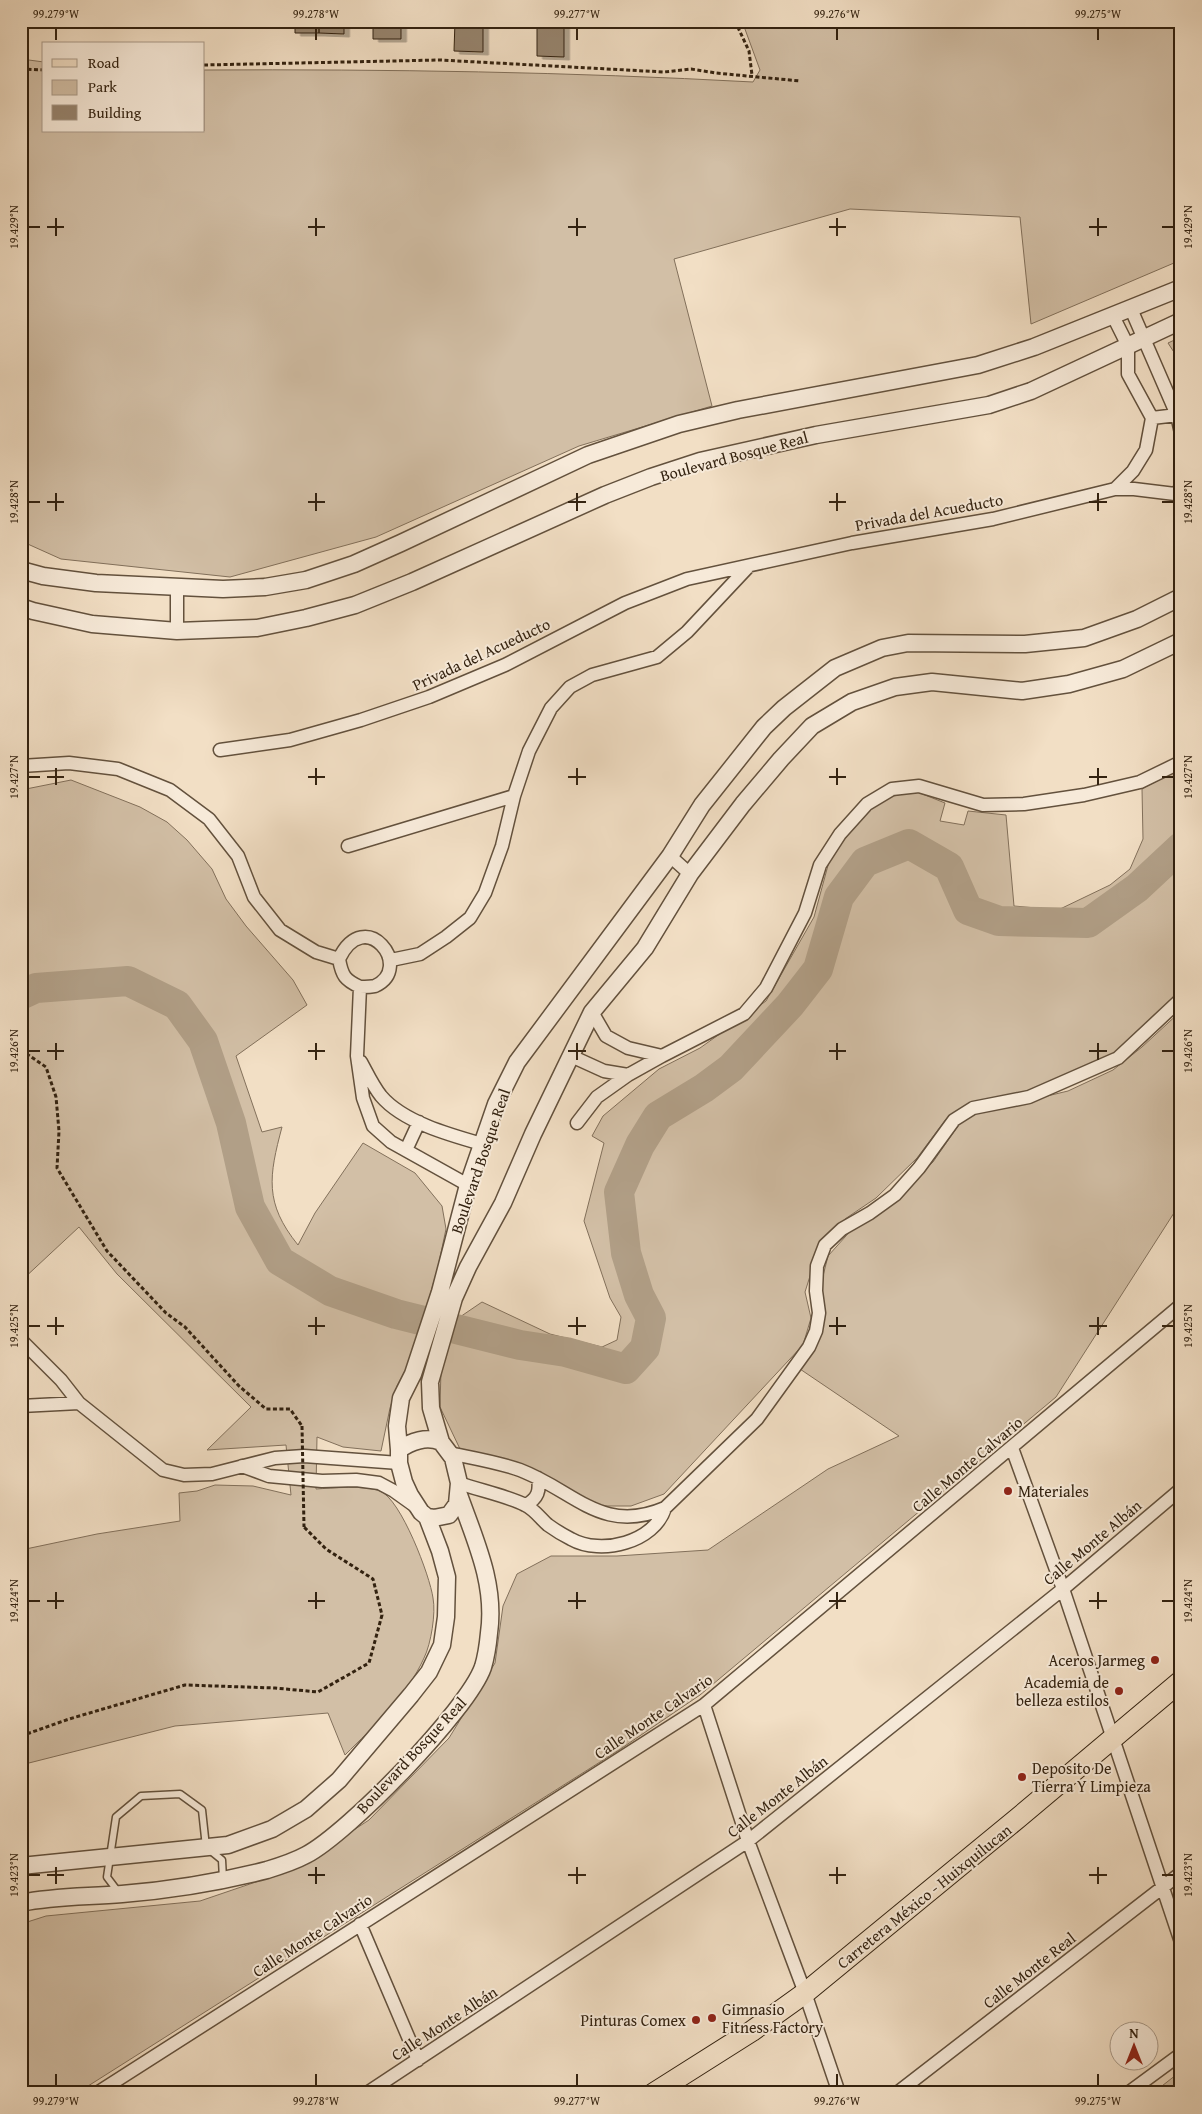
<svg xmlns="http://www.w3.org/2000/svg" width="1202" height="2114" font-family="'Gentium Book Plus',serif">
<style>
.green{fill:#d2bfa6;stroke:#82705b}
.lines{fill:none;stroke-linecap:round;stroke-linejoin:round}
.river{stroke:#b19f87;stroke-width:30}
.building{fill:#96846e;stroke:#332210;filter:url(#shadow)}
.service-casing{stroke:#63513d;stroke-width:9}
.minor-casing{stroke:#63513d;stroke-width:15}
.tertiary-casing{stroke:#63513d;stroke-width:19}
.primary-casing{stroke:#332210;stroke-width:22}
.path{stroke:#332210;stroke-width:3;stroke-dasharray:4 2.5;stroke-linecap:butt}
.service{stroke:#f7ead9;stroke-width:6}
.minor{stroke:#f7ead9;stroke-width:12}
.tertiary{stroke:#f7ead9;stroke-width:16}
.primary{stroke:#f2dfc5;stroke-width:20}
.path-bridge{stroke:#332210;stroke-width:3;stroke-dasharray:4 2.5;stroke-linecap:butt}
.ticks{fill:none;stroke:#332210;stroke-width:2}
.poi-dot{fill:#8f2418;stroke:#f7ead9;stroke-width:2}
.labels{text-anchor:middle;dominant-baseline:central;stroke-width:4;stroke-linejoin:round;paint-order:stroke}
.street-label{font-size:16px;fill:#332210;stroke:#f7ead9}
.poi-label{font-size:16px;fill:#332210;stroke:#f7ead9;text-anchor:start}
.neatline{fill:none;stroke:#332210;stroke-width:2}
.ticks-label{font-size:12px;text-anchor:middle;fill:#332210}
</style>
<defs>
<filter id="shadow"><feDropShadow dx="5.5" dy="3" stdDeviation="0" flood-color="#0004"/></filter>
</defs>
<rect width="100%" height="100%" fill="#f2dfc5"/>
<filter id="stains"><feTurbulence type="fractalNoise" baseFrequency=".004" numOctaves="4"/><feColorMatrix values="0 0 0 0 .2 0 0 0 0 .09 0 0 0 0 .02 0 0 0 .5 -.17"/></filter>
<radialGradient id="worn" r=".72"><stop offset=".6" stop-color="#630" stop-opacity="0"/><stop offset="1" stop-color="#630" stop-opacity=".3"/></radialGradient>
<path class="green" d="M742 21H1181V260L1031 324 1020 217 850 209 674 259 712 406 579 446 376 537 230 577 61 559 21 541V59L44 62V131H204V70C387 69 570 72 753 82L760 70Z
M1181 337V363L1168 343Z
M1181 769V993L1116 1053 1064 1078 946 1119 917 1158 876 1198 845 1219 820 1244 805 1292 811 1318 803 1345 664 1494 631 1506H598L523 1466 460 1449 440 1407 441 1369 457 1319 482 1302 550 1334 602 1347 617 1340 621 1317 610 1298 584 1221 604 1143 592 1136 603 1116 659 1069 700 1048 766 1001 814 917 830 858 864 814 881 799 915 791 945 803 940 821 964 825 968 811 1006 815 1014 906 1058 910 1110 885 1130 869 1143 839 1142 789Z
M71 780 140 807 167 822 187 840 212 869 226 899 246 926 293 980 307 1005 236 1056 262 1132 282 1127C269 1176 264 1203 298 1245L315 1213 363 1143 415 1173 442 1206 446 1229 438 1267 413 1355 397 1386 390 1408 381 1451 343 1447 317 1437 316 1489C332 1488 366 1485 380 1491 401 1499 430 1576 433 1598 436 1613 431 1644 424 1658 407 1696 374 1726 345 1755L328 1713 175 1726 21 1765V1550L97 1534 180 1521 179 1493 197 1491 215 1485 253 1486 291 1495 286 1445 207 1450 251 1407 117 1274 79 1227 21 1281V790Z
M1181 1011V1202L1056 1397 700 1695 619 1750 77 2093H21V1924L46 1916 200 1901 294 1869 369 1820 449 1738 495 1663 503 1606 517 1574 551 1556H617L708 1550 828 1469 899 1436 797 1367 817 1340 821 1284 828 1256 854 1227 895 1199 933 1162 960 1123 988 1107 1014 1104 1068 1091 1113 1070 1142 1047Z
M1181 2071V2093H1153Z"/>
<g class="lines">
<path class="river" d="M21 995 36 988 128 981 177 1005 203 1041 231 1123 250 1207 280 1261 330 1291 396 1314 520 1345 566 1352 626 1369 645 1348 651 1318 639 1295 626 1253 619 1192 640 1145 658 1116 704 1088 731 1068 790 1005 818 969 839 897 865 862 909 844 949 867 968 910 999 921 1088 923 1137 888 1181 847"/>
</g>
<path class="building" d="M295 21H319V33H295Z
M319 21H344V34L319 33Z
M373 21H401V39H373Z
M455 21H483V52L454 51Z
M537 21H564V57L537 56Z"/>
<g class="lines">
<defs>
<path id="service" d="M119 1893 107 1877 116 1817 141 1796 180 1794 202 1810 206 1847 222 1860 223 1879"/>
<path id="minor" d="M1131 309 1177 415 1181 433
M1113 316 1128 346V374L1152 418 1146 450 1133 471 1115 489
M1152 418 1177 415
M177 631V587
M220 750 290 740 361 720 429 697 505 665 625 603 687 579 852 543 993 519 1115 489H1134L1175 494 1181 488
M21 766 69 763 118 769 170 790 209 819 238 856 254 897 280 930 316 952 339 959
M348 846 514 796
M670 856 690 874
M339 959C365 904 415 968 375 986 371 987 364 987 360 987
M339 959C342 976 345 980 360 987
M391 960 420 954 446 937 470 918 485 893 502 846 514 796 529 751 551 708 570 687 592 675 657 657 687 632 749 566
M360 987 357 1056 363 1098 373 1126 391 1142 468 1185
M592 1012 606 1036 628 1048 662 1056
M571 1056 604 1071 628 1075
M361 1062C367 1073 373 1086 381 1096 403 1122 450 1135 482 1144
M577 1123 597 1097 628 1075 662 1056 744 1014 766 988 805 913 820 865 840 834 867 804 892 789 919 786 983 805 1024 804 1084 795 1140 782 1181 762
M406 1150 419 1122
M21 1340 61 1380 79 1403 163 1470 184 1475 212 1474 275 1458 304 1456 399 1463
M21 1406 79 1403
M1012 1448 1063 1589 1181 1942
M449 1453C473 1458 498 1462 520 1470 575 1491 602 1535 665 1508L757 1419 809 1347 816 1331 819 1313 816 1291 817 1266 825 1245 842 1229 870 1213 895 1195 919 1168 954 1120 973 1108 1029 1097 1118 1058 1181 999
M242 1466 269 1476 322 1481 356 1480 379 1483 394 1491 415 1506
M459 1483C478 1490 508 1496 525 1505 534 1509 541 1519 548 1525 555 1530 563 1535 571 1539 601 1556 655 1542 665 1508
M526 1505C538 1498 540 1491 538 1478
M704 1705 748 1841 805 1993 839 2093
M360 1924 418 2060
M97 2093 704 1705 1181 1305
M367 2093 748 1841 1063 1589 1181 1489
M897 2093 1181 1873
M1128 2093 1181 2054"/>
<path id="tertiary" d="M21 570 43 576 96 583 223 589 265 587 306 580 354 564 401 543 588 455 679 424 738 410 978 365 1034 347 1181 288
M21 607 33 611 92 624 177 631 257 628 306 618 355 605 412 582 605 495 651 477 700 461 816 435 989 405 1031 391 1181 321
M441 1442C427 1436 411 1441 399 1450V1463L404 1482 410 1495 421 1512 427 1517 434 1518 449 1515 457 1504 459 1483 453 1458 441 1442 431 1408 430 1382 454 1298 468 1267 503 1203 533 1134 592 1012 645 948 690 874 743 804 781 759 812 726 852 702 895 687 932 682 1022 691 1069 684 1123 669 1181 641
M399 1450 397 1426 401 1398 413 1374 440 1292 468 1185 496 1104 517 1062 670 856 702 805 764 727 784 708 835 668 882 648 908 643 1025 644 1084 638 1137 619 1181 597
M21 1866 228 1845 272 1829 306 1809 339 1780 411 1695 429 1672 442 1645 446 1617 447 1577 440 1551 427 1517
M21 1903C55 1896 88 1897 122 1894 171 1890 220 1882 267 1870 280 1866 295 1861 306 1855 348 1833 468 1710 483 1667 486 1657 488 1644 489 1633 496 1584 475 1540 459 1495"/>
<path id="primary" d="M654 2093 752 2031 805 1993 1018 1818 1181 1681"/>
</defs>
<use href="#service" class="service-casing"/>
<use href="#minor" class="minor-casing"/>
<use href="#tertiary" class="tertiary-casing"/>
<use href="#primary" class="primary-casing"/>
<path class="path" d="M735 21 749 51 752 75
M204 65 440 60 664 72 691 69 716 73 800 81
M21 69 44 70
M21 1050 46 1067 56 1097 59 1131 57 1168 107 1251 166 1313 185 1327 239 1386 266 1409H290L302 1426
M21 1736 69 1719 185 1685 275 1688 318 1692 369 1663 382 1615 373 1579 326 1549 304 1527"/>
<use href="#service" class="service"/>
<use href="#minor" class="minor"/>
<use href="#tertiary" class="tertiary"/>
<use href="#primary" class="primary"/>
<path class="path-bridge" d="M302 1426 304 1527"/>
</g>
<path class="ticks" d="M56 28V40M316 28V40M577 28V40M837 28V40M1098 28V40M56 218V236M316 218V236M577 218V236M837 218V236M1098 218V236M28 227H40M47 227H64M308 227H325M568 227H586M829 227H846M1089 227H1107M1162 227H1174M56 493V511M316 493V511M577 493V511M837 493V511M1098 493V511M28 502H40M47 502H64M308 502H325M568 502H586M829 502H846M1089 502H1107M1162 502H1174M56 768V785M316 768V785M577 768V785M837 768V785M1098 768V785M28 777H40M47 777H64M308 777H325M568 777H586M829 777H846M1089 777H1107M1162 777H1174M56 1043V1060M316 1043V1060M577 1043V1060M837 1043V1060M1098 1043V1060M28 1051H40M47 1051H64M308 1051H325M568 1051H586M829 1051H846M1089 1051H1107M1162 1051H1174M56 1317V1335M316 1317V1335M577 1317V1335M837 1317V1335M1098 1317V1335M28 1326H40M47 1326H64M308 1326H325M568 1326H586M829 1326H846M1089 1326H1107M1162 1326H1174M56 1592V1609M316 1592V1609M577 1592V1609M837 1592V1609M1098 1592V1609M28 1601H40M47 1601H64M308 1601H325M568 1601H586M829 1601H846M1089 1601H1107M1162 1601H1174M56 1867V1884M316 1867V1884M577 1867V1884M837 1867V1884M1098 1867V1884M28 1875H40M47 1875H64M308 1875H325M568 1875H586M829 1875H846M1089 1875H1107M1162 1875H1174M56 2074V2086M316 2074V2086M577 2074V2086M837 2074V2086M1098 2074V2086"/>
<g class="poi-dot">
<circle cx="1008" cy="1491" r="5"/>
<circle cx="1155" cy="1660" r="5"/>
<circle cx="1119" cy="1691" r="5"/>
<circle cx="1022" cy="1777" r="5"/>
<circle cx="712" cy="2018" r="5"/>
<circle cx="696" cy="2020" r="5"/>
</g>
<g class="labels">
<g class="street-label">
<text transform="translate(734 456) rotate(-15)">Boulevard Bosque Real</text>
<text transform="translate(929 512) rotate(-10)">Privada del Acueducto</text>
<text transform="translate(481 654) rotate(-25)">Privada del Acueducto</text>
<text transform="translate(480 1161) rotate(-71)">Boulevard Bosque Real</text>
<text transform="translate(967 1464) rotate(-40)">Calle Monte Calvario</text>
<text transform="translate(1092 1542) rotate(-40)">Calle Monte Albán</text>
<text transform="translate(653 1716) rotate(-34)">Calle Monte Calvario</text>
<text transform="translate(411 1755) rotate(-47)">Boulevard Bosque Real</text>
<text transform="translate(777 1796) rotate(-38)">Calle Monte Albán</text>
<text transform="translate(924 1896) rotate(-39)">Carretera México - Huixquilucan</text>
<text transform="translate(312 1935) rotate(-33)">Calle Monte Calvario</text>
<text transform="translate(1029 1970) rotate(-38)">Calle Monte Real</text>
<text transform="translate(444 2023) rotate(-33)">Calle Monte Albán</text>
</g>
<g class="poi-label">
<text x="1018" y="1491">Materiales</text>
<text x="1145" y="1660" text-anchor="end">Aceros Jarmeg</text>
<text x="1109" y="1682" text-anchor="end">Academia de<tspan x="1109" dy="18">belleza estilos</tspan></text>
<text x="1032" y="1768">Deposito De<tspan x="1032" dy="18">Tierra Y Limpieza</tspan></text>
<text x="722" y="2009">Gimnasio<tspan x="722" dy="18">Fitness Factory</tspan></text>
<text x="686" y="2020" text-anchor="end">Pinturas Comex</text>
</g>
</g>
<rect width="1202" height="2114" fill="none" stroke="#f2dfc5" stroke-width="55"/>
<rect x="42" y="42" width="162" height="90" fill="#f7ead9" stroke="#a99a89"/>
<rect x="52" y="59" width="25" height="8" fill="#f2dfc5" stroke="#a99a89"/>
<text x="88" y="68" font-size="15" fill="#332210">Road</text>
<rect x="52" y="80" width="25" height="15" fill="#d2bfa6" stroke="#a99a89"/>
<text x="88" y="92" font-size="15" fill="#332210">Park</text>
<rect x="52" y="105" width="25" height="15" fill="#96846e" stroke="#a99a89"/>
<text x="88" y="118" font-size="15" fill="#332210">Building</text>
<g transform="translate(1134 2046)"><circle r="24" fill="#f7ead9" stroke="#a99a89"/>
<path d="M0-4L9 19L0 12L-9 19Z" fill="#8f2418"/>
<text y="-8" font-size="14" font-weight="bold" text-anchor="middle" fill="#332210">N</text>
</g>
<rect x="28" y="28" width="1146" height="2058" class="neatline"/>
<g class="ticks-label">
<text x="56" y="18">99.279°W</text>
<text x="316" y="18">99.278°W</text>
<text x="577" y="18">99.277°W</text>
<text x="837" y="18">99.276°W</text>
<text x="1098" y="18">99.275°W</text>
<text transform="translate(14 227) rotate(-90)" y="4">19.429°N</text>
<text transform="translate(1188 227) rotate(-90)" y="4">19.429°N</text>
<text transform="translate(14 502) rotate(-90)" y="4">19.428°N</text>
<text transform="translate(1188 502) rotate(-90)" y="4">19.428°N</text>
<text transform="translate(14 777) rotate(-90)" y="4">19.427°N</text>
<text transform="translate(1188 777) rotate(-90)" y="4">19.427°N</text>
<text transform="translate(14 1051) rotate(-90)" y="4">19.426°N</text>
<text transform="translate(1188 1051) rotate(-90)" y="4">19.426°N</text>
<text transform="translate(14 1326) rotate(-90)" y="4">19.425°N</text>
<text transform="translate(1188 1326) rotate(-90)" y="4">19.425°N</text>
<text transform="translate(14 1601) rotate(-90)" y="4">19.424°N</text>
<text transform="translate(1188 1601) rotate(-90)" y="4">19.424°N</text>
<text transform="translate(14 1875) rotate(-90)" y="4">19.423°N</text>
<text transform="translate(1188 1875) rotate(-90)" y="4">19.423°N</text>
<text x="56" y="2105">99.279°W</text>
<text x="316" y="2105">99.278°W</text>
<text x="577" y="2105">99.277°W</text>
<text x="837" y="2105">99.276°W</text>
<text x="1098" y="2105">99.275°W</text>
</g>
<rect width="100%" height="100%" filter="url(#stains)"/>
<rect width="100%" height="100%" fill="url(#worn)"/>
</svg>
